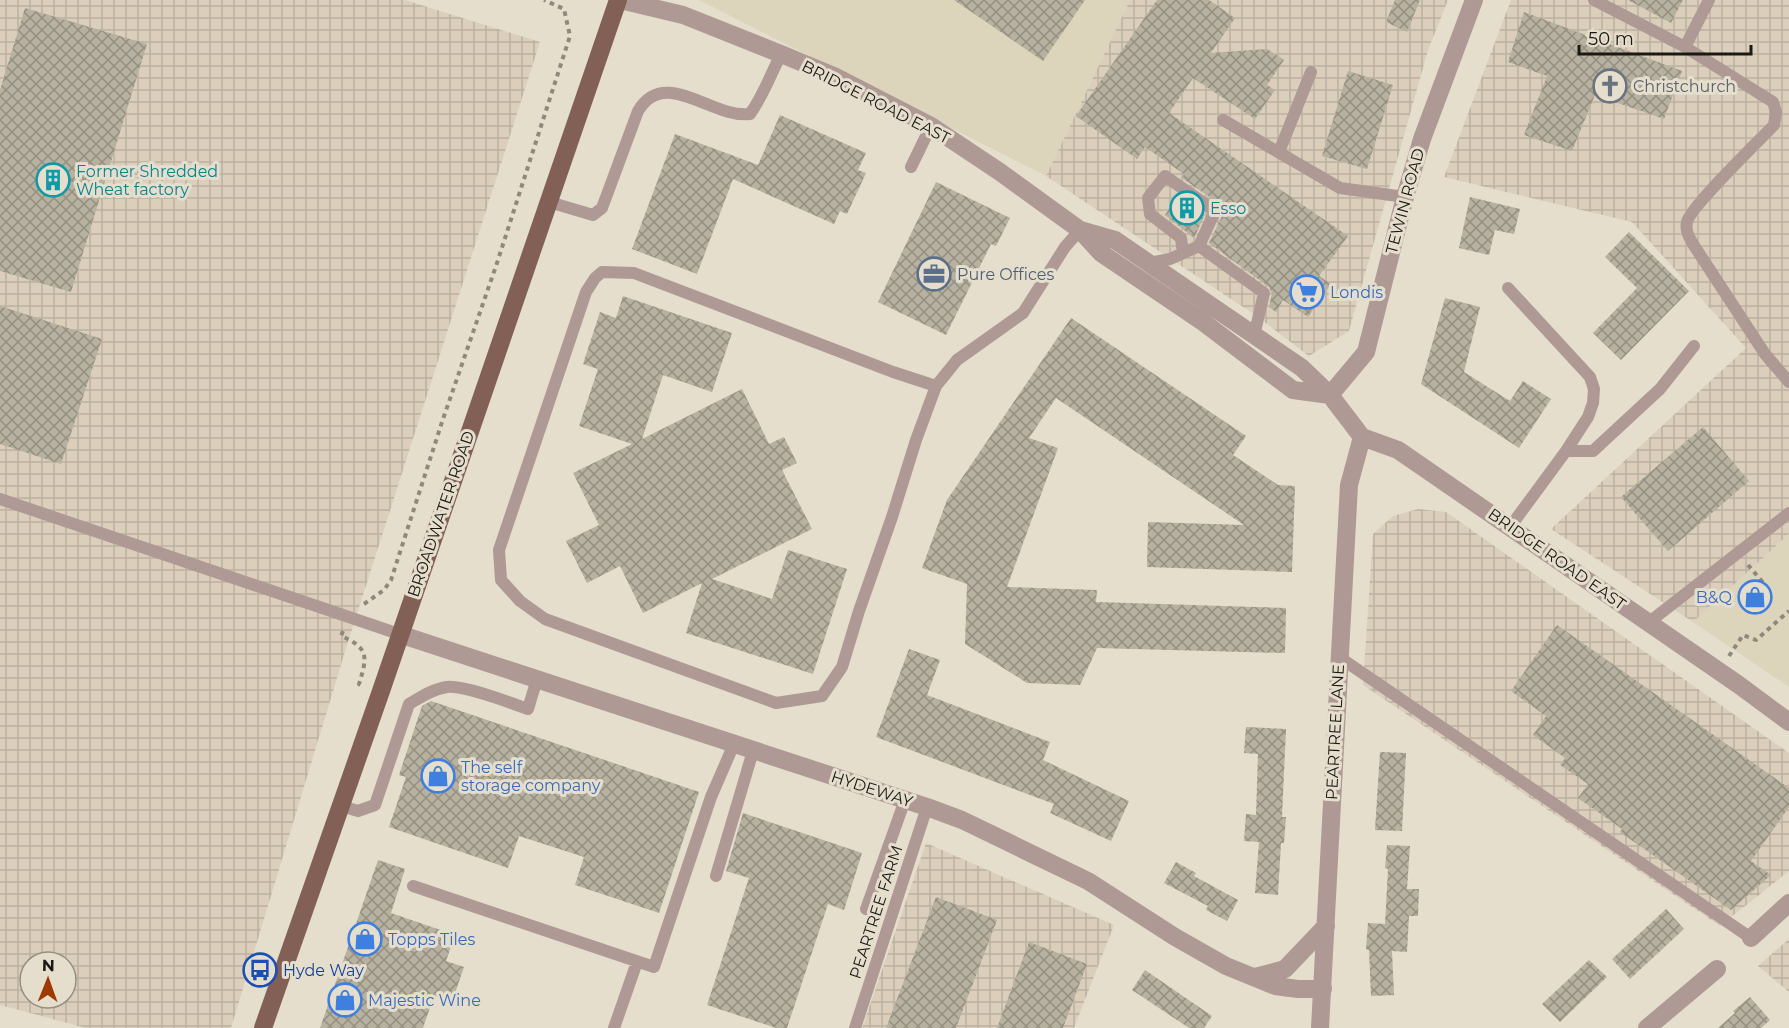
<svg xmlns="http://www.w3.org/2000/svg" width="1789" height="1028" font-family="Montserrat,sans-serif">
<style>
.built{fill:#ddd4bc}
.industrial{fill:url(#industrial-grid);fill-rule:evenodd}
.building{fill:url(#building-cross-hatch)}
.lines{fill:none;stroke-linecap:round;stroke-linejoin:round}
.path{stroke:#8e897c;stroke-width:4;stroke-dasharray:4.5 4.5;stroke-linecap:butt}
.service{stroke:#ae9994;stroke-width:12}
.minor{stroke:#ae9994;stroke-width:18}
.tertiary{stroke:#ae9994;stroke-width:18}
.primary{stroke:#836056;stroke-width:18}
.labels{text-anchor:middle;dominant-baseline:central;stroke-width:6;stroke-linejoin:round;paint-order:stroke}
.worship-label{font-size:16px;fill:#5b616d;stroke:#e5decd;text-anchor:start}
.street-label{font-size:16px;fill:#1b1913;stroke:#e5decd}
.culture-label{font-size:16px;fill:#0d838f;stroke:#e5decd;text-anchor:start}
.service-label{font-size:16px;fill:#4e5e75;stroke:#e5decd;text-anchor:start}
.shop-label{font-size:16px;fill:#366cbe;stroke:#e5decd;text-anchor:start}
.transit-label{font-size:16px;fill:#164399;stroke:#e5decd;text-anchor:start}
</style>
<defs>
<pattern id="industrial-grid" width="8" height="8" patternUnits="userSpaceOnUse" patternTransform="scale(1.5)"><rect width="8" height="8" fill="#dbcfbc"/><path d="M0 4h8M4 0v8" fill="none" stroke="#bbb1a1"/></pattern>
<pattern id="building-cross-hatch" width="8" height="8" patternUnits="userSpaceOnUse" patternTransform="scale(1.5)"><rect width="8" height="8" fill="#b7b1a0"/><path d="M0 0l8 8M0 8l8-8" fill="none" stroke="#948f81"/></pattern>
</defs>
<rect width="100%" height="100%" fill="#e5decd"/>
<path class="built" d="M699 0H1130L1046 176Z
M1789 534V687L1693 622Z"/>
<path class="industrial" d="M0 0H405L540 42 347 645 231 1028H86L0 1005ZM30 962H66V998H30Z
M1130 0H1448L1428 50 1349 331 1309 356 1258 317 1046 176Z
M1511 0H1789V534L1693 622 1551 529 1746 348 1632 222 1444 177Z
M1418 509 1446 512 1789 753V871L1720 926 1363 685 1373 534 1393 516Z
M926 843 1114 925 1074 1028H862Z
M1789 939V992L1758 966Z"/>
<path class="building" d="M954 0H1085L1043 61Z
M1157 0H1209L1235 18 1211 53 1267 49 1284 60 1267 85 1275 90 1255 119 1193 78 1169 113 1348 236 1319 276 1331 284 1308 317 1283 300 1276 312 1269 307 1272 294 1269 287 1209 243 1223 214 1222 208 1220 204 1182 178 1184 174 1145 147 1137 159 1076 116Z
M1395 0H1420L1407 32 1386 22Z
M1628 0H1683L1671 23Z
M25 8 147 44 71 292 0 271V90Z
M1524 12 1682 71 1664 119 1595 95 1572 151 1524 135 1547 76 1508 62Z
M1348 71 1393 85 1367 169 1322 156Z
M780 115 866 153 858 170 866 173 847 214 840 211 834 224 733 179 697 274 632 249 675 134 758 165Z
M936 182 1010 218 996 246 991 244 946 335 878 302Z
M1178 195 1205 214 1194 238 1165 215Z
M1470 197 1520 209 1514 234 1495 230 1489 255 1459 248Z
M1629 232 1689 291 1621 360 1593 333 1637 288 1605 257Z
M623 296 732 333 712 392 663 375 642 439 742 389 769 444 784 437 797 463 782 470 812 529 712 579 772 599 788 550 847 569 813 674 686 633 702 583 643 613 620 566 587 583 566 541 599 525 573 473 632 444 579 426 598 369 583 364 600 312 616 318Z
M1445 298 1480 307 1464 372 1510 401 1523 381 1551 399 1519 448 1421 384Z
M0 306 102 339 61 464 0 444Z
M1071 318 1246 436 1233 455 1278 485 1295 486 1292 572 1147 567 1148 522 1244 525 1056 398 1029 438 1058 448 1007 587 1097 590 1096 602 1286 608 1285 653 1097 648 1080 685 1027 683 965 644 967 584 922 568 947 500Z
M1703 427 1749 481 1668 551 1621 497Z
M1557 625 1789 788V807L1751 861 1771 875 1731 910 1620 832 1622 829 1578 798 1588 784 1560 765 1565 758 1533 735 1546 716 1511 691Z
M909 649 940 660 927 695 1050 742 1043 760 1129 801 1111 841 1050 813 1054 804 876 737Z
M431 701 699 792 659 913 575 885 584 857 519 836 508 868 389 827 406 777 399 775 422 706Z
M1246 727 1286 729 1282 817H1286L1284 843H1281L1278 895 1255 893 1259 842 1244 841 1246 814 1256 815 1258 754 1244 753Z
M1380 752 1406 753 1402 831 1375 830Z
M743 813 862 853 844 910 828 904 787 1028H776L707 1005 749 878 726 871Z
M1387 845 1410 846 1407 889H1419L1418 916H1409L1407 952 1392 951 1394 995 1371 996 1369 950 1366 949 1368 923 1385 924 1388 869 1385 868Z
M378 860 405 869 391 913 455 935 446 961 464 967 452 1002 434 996 423 1028H320Z
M1176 862 1196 873 1194 876 1238 900 1227 921 1206 910 1208 906 1164 883Z
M936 897 997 920 956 1028H886Z
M1666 909 1684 929 1630 979 1612 959Z
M1029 942 1087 964 1063 1028H997Z
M1589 960 1607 977 1560 1022 1542 1004Z
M1145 970 1212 1016 1204 1028H1189L1132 990Z
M1750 997 1770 1020 1761 1028H1718L1735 1013 1733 1011Z"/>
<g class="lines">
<path class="path" d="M1748 565 1766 586
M364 604 384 590 391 580 443 419 497 263 570 36 564 9 544 0
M343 631 341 636C370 648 367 658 359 684L362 685
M1729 656 1743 635 1756 640 1789 611"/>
<path class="service" d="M1594 0 1685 47 1773 102 1776 112 1774 125C1759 141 1690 207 1687 222 1685 230 1689 237 1693 244L1765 354 1789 382
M1685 47 1709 0
M1223 120 1340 188 1405 197
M1279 152 1311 72
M911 167 931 126
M549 202 593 215 602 208 638 111C665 66 712 119 750 114 763 96 771 74 781 54
M1183 253 1181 238 1150 214 1148 198 1165 176 1215 211 1199 246
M1149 263 1170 259 1199 246 1264 293 1254 336
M1508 288 1590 377 1594 389 1593 403 1588 417 1566 451 1510 527
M936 386 893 372 634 273 602 272 595 278 586 292 499 550 501 580 520 601 545 619 776 703 822 696 842 667 859 611 892 517 916 440 936 386 957 360 1023 313 1065 247 1080 230
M1566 451H1593L1660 389 1694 346
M0 499 399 634
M1648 623 1789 513
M1339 657 1751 938
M341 806 358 811 375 805 409 704C421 697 433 689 447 687 464 685 511 703 528 709L537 679
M716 876 753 751
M413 886 654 967 711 797 734 744
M866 909 905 800
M614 1028 637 962
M855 1028 927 807"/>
<path class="minor" d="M399 634 927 807 962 820 1088 881 1175 937 1226 966 1275 986 1298 989H1323
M1751 938 1789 903
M1255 977 1285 969 1326 926
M1647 1028 1717 969"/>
<path class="tertiary" d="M620 0 683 15 781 54 834 76 931 126 1000 172 1080 230 1101 253 1203 322 1293 390 1330 395
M1080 230 1115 240 1302 368 1330 395 1362 437 1398 450 1739 685 1789 722
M1330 395 1366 352 1405 197 1422 139 1474 0
M1320 1028 1349 485 1362 437"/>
<path class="primary" d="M263 1028 381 691 618 0"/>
</g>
<defs>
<symbol id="church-ring" viewBox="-11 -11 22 22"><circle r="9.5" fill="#e5decd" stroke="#6b7280" stroke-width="1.5"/><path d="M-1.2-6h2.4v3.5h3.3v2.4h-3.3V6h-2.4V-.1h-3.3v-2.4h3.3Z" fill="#6b7280"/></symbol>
<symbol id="building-ring" viewBox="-11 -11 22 22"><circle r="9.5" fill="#e5decd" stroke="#0f9aa8" stroke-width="1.5"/><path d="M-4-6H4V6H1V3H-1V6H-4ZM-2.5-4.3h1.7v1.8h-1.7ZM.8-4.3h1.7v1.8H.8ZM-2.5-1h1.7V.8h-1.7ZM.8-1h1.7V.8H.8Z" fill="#0f9aa8"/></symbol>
<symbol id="office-ring" viewBox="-11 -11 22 22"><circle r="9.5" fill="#e5decd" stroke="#5c6f8a" stroke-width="1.5"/><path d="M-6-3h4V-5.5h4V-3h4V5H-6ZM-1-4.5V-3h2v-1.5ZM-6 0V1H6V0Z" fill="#5c6f8a"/></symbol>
<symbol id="supermarket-ring" viewBox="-11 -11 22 22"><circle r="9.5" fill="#e5decd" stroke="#3f7fe0" stroke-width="1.5"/><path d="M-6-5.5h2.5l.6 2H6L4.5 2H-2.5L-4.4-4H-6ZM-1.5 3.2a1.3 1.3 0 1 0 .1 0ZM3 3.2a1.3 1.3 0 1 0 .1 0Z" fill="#3f7fe0"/></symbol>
<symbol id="shop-ring" viewBox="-11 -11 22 22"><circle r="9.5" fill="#e5decd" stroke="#3f7fe0" stroke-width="1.5"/><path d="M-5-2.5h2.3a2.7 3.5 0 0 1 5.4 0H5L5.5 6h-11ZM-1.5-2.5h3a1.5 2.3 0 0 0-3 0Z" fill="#3f7fe0"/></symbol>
<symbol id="bus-ring" viewBox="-11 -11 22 22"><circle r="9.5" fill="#e5decd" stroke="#1a4fb4" stroke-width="1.5"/><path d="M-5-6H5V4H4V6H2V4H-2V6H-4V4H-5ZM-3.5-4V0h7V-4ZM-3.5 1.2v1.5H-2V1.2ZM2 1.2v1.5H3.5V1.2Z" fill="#1a4fb4"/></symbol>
</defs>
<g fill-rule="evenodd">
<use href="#church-ring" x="1591" y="67" width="38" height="38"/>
<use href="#building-ring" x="34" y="161" width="38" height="38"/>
<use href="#building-ring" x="1168" y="189" width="38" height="38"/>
<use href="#office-ring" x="915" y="255" width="38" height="38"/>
<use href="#supermarket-ring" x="1288" y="273" width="38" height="38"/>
<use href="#shop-ring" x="1736" y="578" width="38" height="38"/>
<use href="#shop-ring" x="419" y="757" width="38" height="38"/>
<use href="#shop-ring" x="346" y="920" width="38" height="38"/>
<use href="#bus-ring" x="241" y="951" width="38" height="38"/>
<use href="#shop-ring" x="326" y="981" width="38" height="38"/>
</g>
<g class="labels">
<g class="worship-label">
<text x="1633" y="86">Christchurch</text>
</g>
<g class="street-label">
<text transform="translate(876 102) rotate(27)">BRIDGE ROAD EAST</text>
<text transform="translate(1405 201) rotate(-75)">TEWIN ROAD</text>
<text transform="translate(441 514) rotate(-71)">BROADWATER ROAD</text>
<text transform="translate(1557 559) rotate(35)">BRIDGE ROAD EAST</text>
<text transform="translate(1335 732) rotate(-87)">PEARTREE LANE</text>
<text transform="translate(872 789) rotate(18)">HYDEWAY</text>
<text transform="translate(876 912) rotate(-72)">PEARTREE FARM</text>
</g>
<g class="culture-label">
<text x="76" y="171">Former Shredded<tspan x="76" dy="18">Wheat factory</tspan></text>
<text x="1210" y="208">Esso</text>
</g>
<g class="service-label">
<text x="957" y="274">Pure Offices</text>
</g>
<g class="shop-label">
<text x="1330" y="292">Londis</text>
<text x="1732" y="597" text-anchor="end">B&amp;Q</text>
<text x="461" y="767">The self<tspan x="461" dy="18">storage company</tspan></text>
<text x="388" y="939">Topps Tiles</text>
<text x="368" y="1000">Majestic Wine</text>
</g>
<g class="transit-label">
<text x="283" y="970">Hyde Way</text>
</g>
</g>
<g transform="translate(48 980) rotate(1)"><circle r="28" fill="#e5decd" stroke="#948f83" stroke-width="1.5"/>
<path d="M0-4.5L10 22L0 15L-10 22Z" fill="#9d3a00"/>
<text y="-9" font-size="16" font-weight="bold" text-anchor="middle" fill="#1b1913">N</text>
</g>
<path d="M1579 45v9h172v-9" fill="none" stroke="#1b1913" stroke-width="3"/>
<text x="1588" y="45" font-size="18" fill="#1b1913" stroke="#e5decd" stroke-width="4.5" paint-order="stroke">50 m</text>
</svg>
